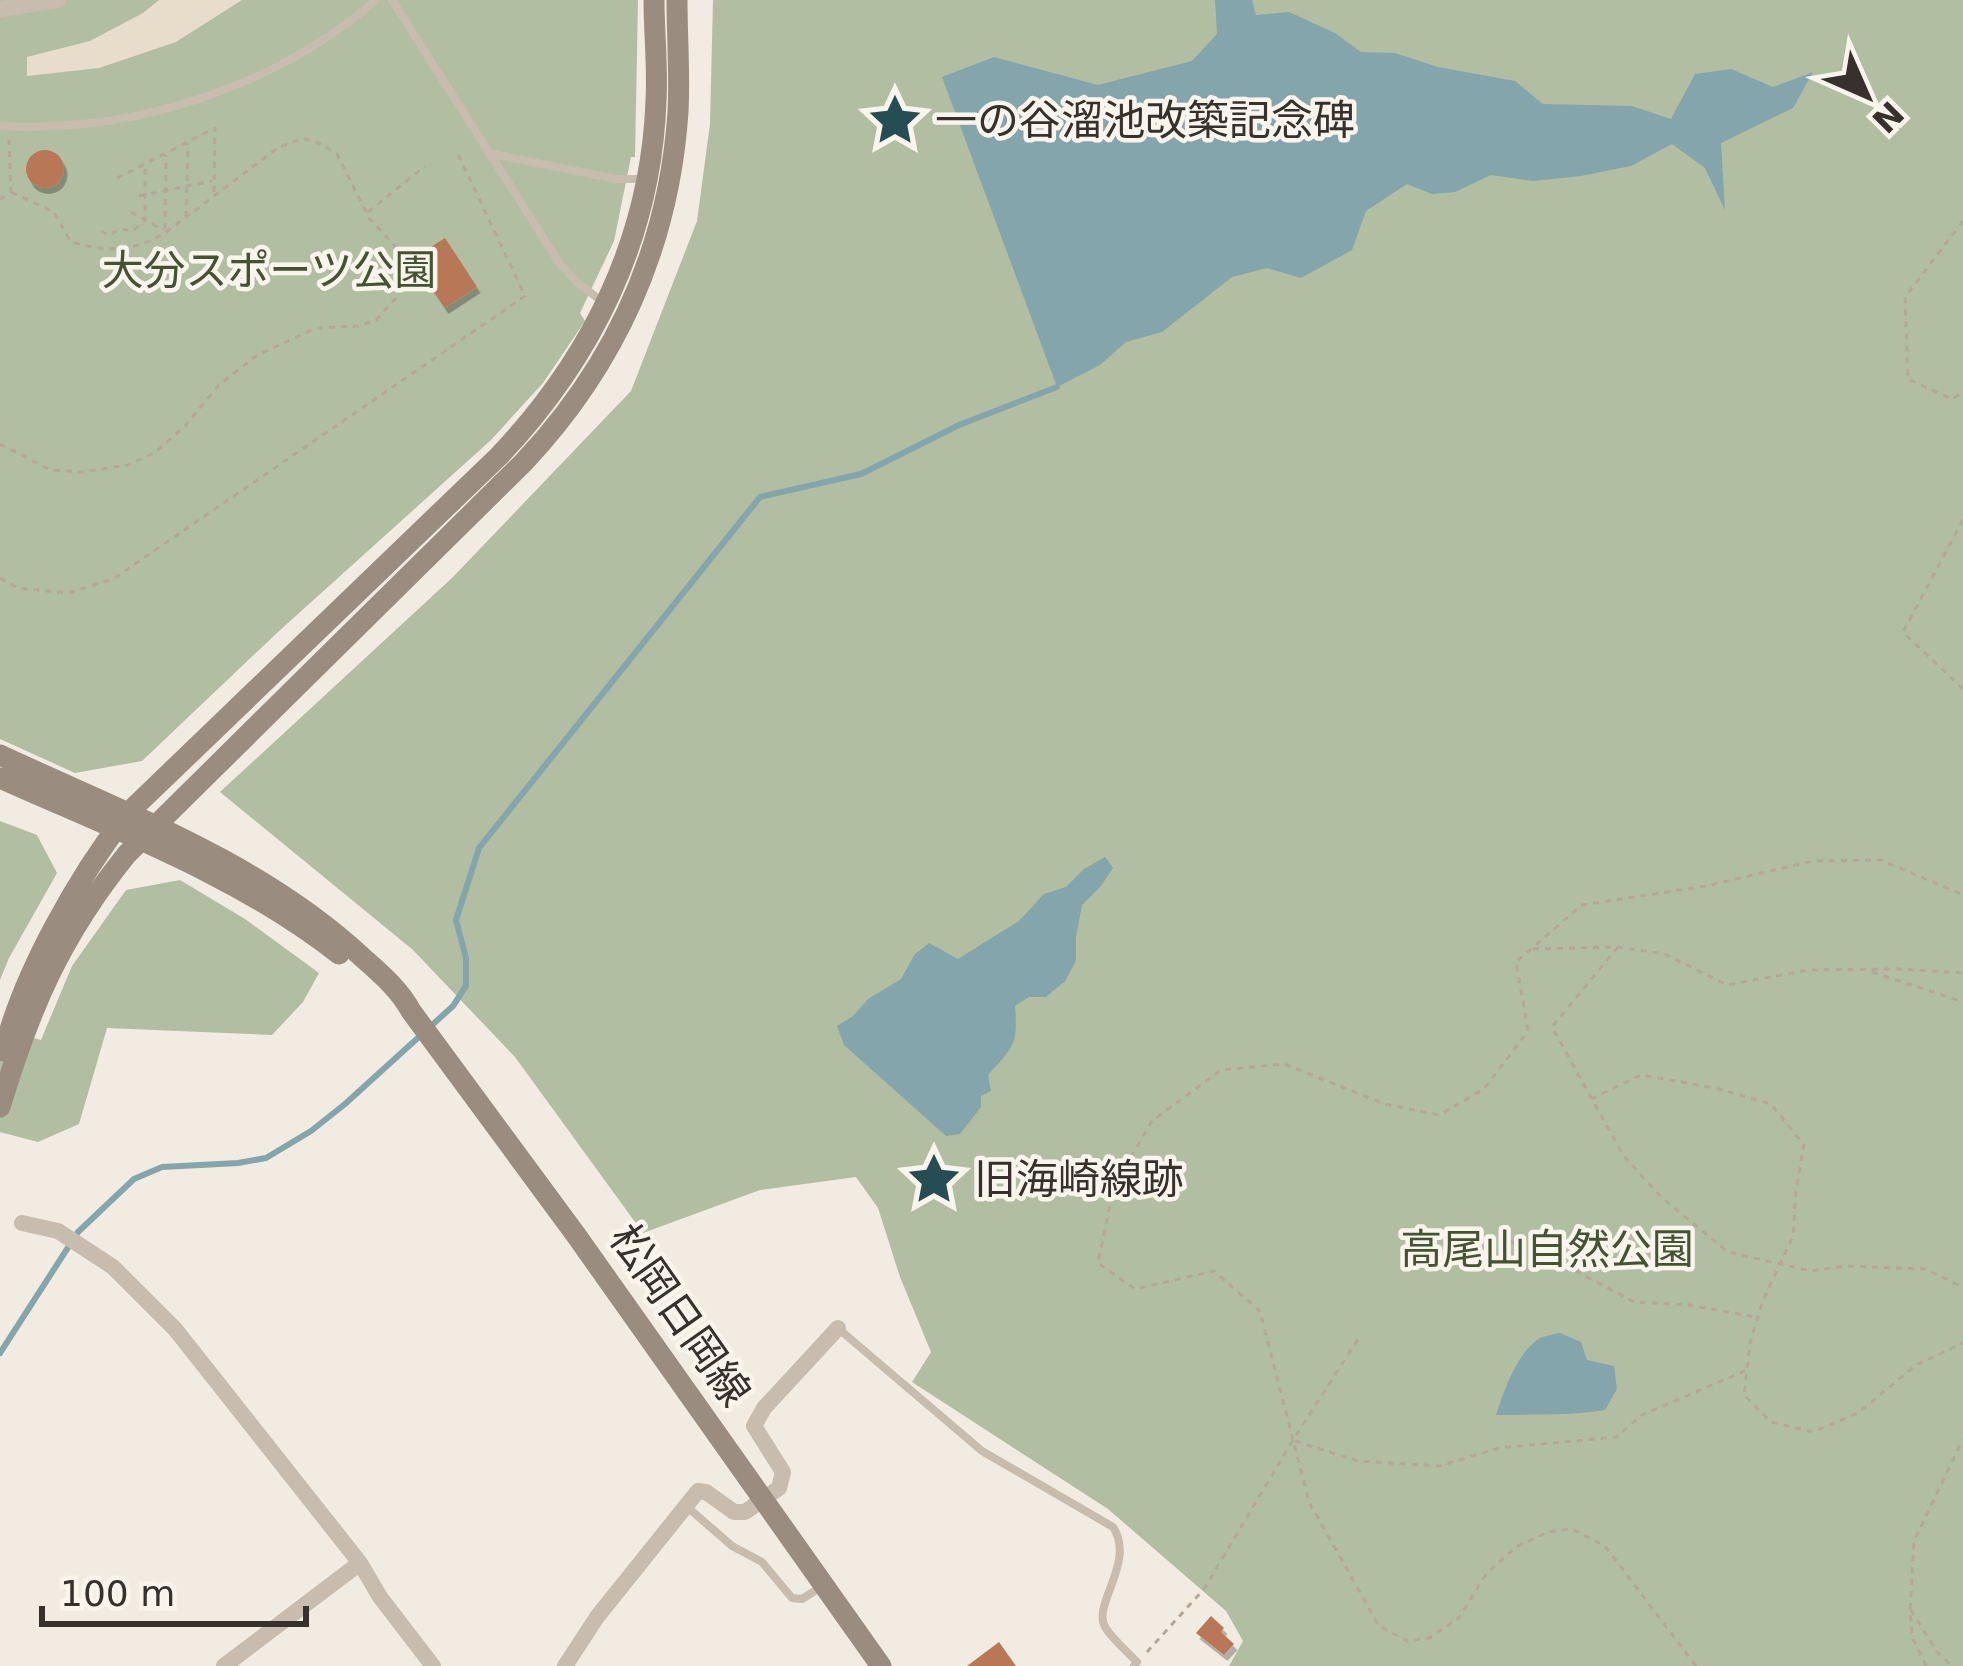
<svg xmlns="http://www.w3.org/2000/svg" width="1963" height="1666" font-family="'DejaVu Sans','Noto Sans JP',sans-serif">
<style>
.green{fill:#b2bea2}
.plaza{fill:#e7ddca}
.water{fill:#83a5ab}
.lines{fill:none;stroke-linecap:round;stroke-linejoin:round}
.stream{stroke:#83a5ab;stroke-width:6}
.building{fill:#b87858;filter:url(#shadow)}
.path{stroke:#b4a798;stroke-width:3;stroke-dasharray:6 6;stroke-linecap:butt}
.lane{stroke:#c8bcae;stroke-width:8}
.street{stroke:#c8bcae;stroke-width:16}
.secondary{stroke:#9b8c80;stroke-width:21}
.labels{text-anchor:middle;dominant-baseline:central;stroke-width:9;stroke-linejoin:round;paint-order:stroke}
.poi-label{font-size:42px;fill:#37302c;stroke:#f9f5ed;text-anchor:start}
.park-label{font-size:42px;fill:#445332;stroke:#f9f5ed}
.street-label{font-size:42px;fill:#37302c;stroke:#f9f5ed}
</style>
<defs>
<filter id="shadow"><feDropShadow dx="3.5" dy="6" stdDeviation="0" flood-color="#0004"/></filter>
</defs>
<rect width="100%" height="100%" fill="#f1ebe1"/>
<path class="green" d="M0 0H638L635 157H631L614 241 580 313 585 321 543 383 491 440 278 632 142 761 75 773 0 739Z
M713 0H1963V1666H1229L1243 1641 1226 1611 1108 1509 912 1382 931 1352 900 1277 878 1208 856 1177 760 1190 643 1233 515 1057 413 950 220 792 453 577 631 391 697 221 710 124Z
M0 821 37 835 57 873 9 958 0 980Z
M180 880 245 919 319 973 303 1002 272 1035 107 1028 79 1124 38 1142 0 1132V1029L41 1040 72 966 126 890Z"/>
<path class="plaza" d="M159 0H242L176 42 99 68 27 76V57L90 41 143 13Z"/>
<path class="water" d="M1215 0H1252L1256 15 1289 12 1335 33 1361 52 1395 53 1438 67 1515 81 1543 104 1632 106 1671 119 1695 74 1731 69 1773 87 1813 72 1793 108 1721 143 1725 210 1705 168 1672 144 1631 166 1581 176 1533 181 1491 175 1455 192 1432 194 1407 184 1366 211 1352 250 1301 278 1267 268 1232 277 1162 332 1126 342 1100 365 1057 387 942 77 994 57 1098 85 1192 61 1217 34Z
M1105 857 1113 868 1101 886 1082 905 1076 937V961L1065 981 1046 997H1029L1015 1006C1018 1045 1014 1046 988 1075L991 1091 981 1096V1107L960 1134 946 1136 844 1045 837 1026 853 1016 868 999 901 979 915 954 929 943 958 959 1019 921 1044 894 1066 887 1084 869Z
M1560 1333 1581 1342 1587 1360 1614 1366 1617 1389 1605 1410C1568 1416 1533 1414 1496 1415 1504 1391 1517 1352 1540 1338 1542 1337 1558 1333 1560 1333Z"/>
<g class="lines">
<path class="stream" d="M0 1353 78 1232 134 1179 162 1167 238 1163 266 1158 311 1131 345 1104 453 1006 466 986V958L456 920 479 848 760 497 861 474 959 425 1057 387"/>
</g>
<path class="building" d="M26 169a19 19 0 1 1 38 0a19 19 0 1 1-38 0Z
M445 238 477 287 445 308 412 259Z
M1211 1616 1224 1628 1221 1632 1234 1644 1224 1655 1196 1633Z
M999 1642 1016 1666H967Z"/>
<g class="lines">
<path class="path" d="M117 178 215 128 214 195
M139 196 212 181
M0 199 11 192 9 140
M131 212 163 230
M368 212 425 166
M186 217 188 143
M1963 221 1905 297 1908 379 1952 399 1963 393
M165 229 166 155
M101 231 108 235 122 229 133 231 145 220V165
M0 444 51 470 82 472 128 465 156 452 185 426 219 385 256 356 316 328 358 326 376 320 396 298 406 278 402 254 369 218 337 154 321 144 303 138 279 147 165 233C133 252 105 253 70 241L54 212 11 192
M1963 520 1903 632 1963 689
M0 578 18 588 68 593 113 579 525 296 458 154
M1618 947 1552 1027 1623 1155 1661 1197 1728 1252 1811 1271 1845 1266 1925 1269 1963 1287
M1533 949 1618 947 1665 954 1727 985 1808 970 1898 969 1963 973
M1872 972 1963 1002
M1591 1099 1641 1075 1715 1088 1771 1104 1804 1145 1796 1191 1793 1236 1762 1303 1750 1343 1744 1395 1771 1422 1813 1432 1858 1413 1916 1365 1963 1343
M1510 1241 1563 1264 1634 1302 1689 1305 1755 1317
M1295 1441 1358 1461 1439 1466 1499 1448 1616 1437 1642 1415 1747 1370
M1911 1610 1937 1652 1952 1666
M1147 1652 1204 1589 1293 1440 1360 1336
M1696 1666 1605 1546 1572 1529 1548 1532 1516 1547 1486 1574 1459 1618 1429 1638 1407 1641 1379 1626 1309 1502 1260 1311 1214 1271 1135 1289 1098 1263 1114 1186 1152 1121 1221 1070 1284 1064 1385 1104 1439 1115 1484 1089 1528 1031 1516 962 1582 905 1706 886 1813 861 1881 860 1963 895
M1926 1666 1913 1639 1910 1612 1914 1541 1963 1439"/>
<path class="lane" d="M392 0 560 264 579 284 603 302
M0 126C134 133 274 88 376 0
M493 154 616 179H643
M840 1330 982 1451 1113 1527C1136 1562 1092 1604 1105 1627 1112 1639 1127 1651 1137 1662L1134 1666
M685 1505 732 1546 762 1562 792 1598 802 1599 821 1587"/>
<path class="street" d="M0 9 58 0
M22 1223 58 1231 113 1267 175 1329 360 1563 380 1597 433 1666
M224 1666 360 1563
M565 1666 597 1617 698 1491 706 1492 734 1512H745L779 1488 783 1472 754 1426 764 1408 838 1328"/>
<path class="secondary" d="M0 755C124 813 260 862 362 957 381 974 399 989 411 1011L576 1235 881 1666
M0 778C116 830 238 875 339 954
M4 1051C23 974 78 877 127 814L499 456C592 358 651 238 656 101 658 67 654 34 654 0
M0 1107C30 1007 61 936 127 854L524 462C616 364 669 246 678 112 680 74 677 37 677 0"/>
</g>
<defs>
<symbol id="sight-bare" viewBox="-9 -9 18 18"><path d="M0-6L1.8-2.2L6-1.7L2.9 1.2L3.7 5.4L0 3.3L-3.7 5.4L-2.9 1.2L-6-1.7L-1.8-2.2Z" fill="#264d54" stroke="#f9f5ed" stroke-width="2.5" paint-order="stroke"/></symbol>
</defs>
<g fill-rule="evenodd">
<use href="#sight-bare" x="857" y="82" width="76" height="76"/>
<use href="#sight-bare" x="896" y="1141" width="76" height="76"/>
</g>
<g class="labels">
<g class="poi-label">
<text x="935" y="120">一の谷溜池改築記念碑</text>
<text x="974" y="1179">旧海崎線跡</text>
</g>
<g class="park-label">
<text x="269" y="270">大分スポーツ公園</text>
<text x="1547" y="1249">高尾山自然公園</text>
</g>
<g class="street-label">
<text transform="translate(680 1315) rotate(55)">松岡日岡線</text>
</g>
</g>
<g transform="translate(1867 96) rotate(135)" stroke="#f9f5ed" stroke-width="9" paint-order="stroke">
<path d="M0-9L21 45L0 30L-21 45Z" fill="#37302c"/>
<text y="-18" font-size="33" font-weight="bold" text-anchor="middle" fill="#37302c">N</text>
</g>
<path d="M42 1606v18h264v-18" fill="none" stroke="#37302c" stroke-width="6"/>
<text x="60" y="1606" font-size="36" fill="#37302c" stroke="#f9f5ed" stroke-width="9" paint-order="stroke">100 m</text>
</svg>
